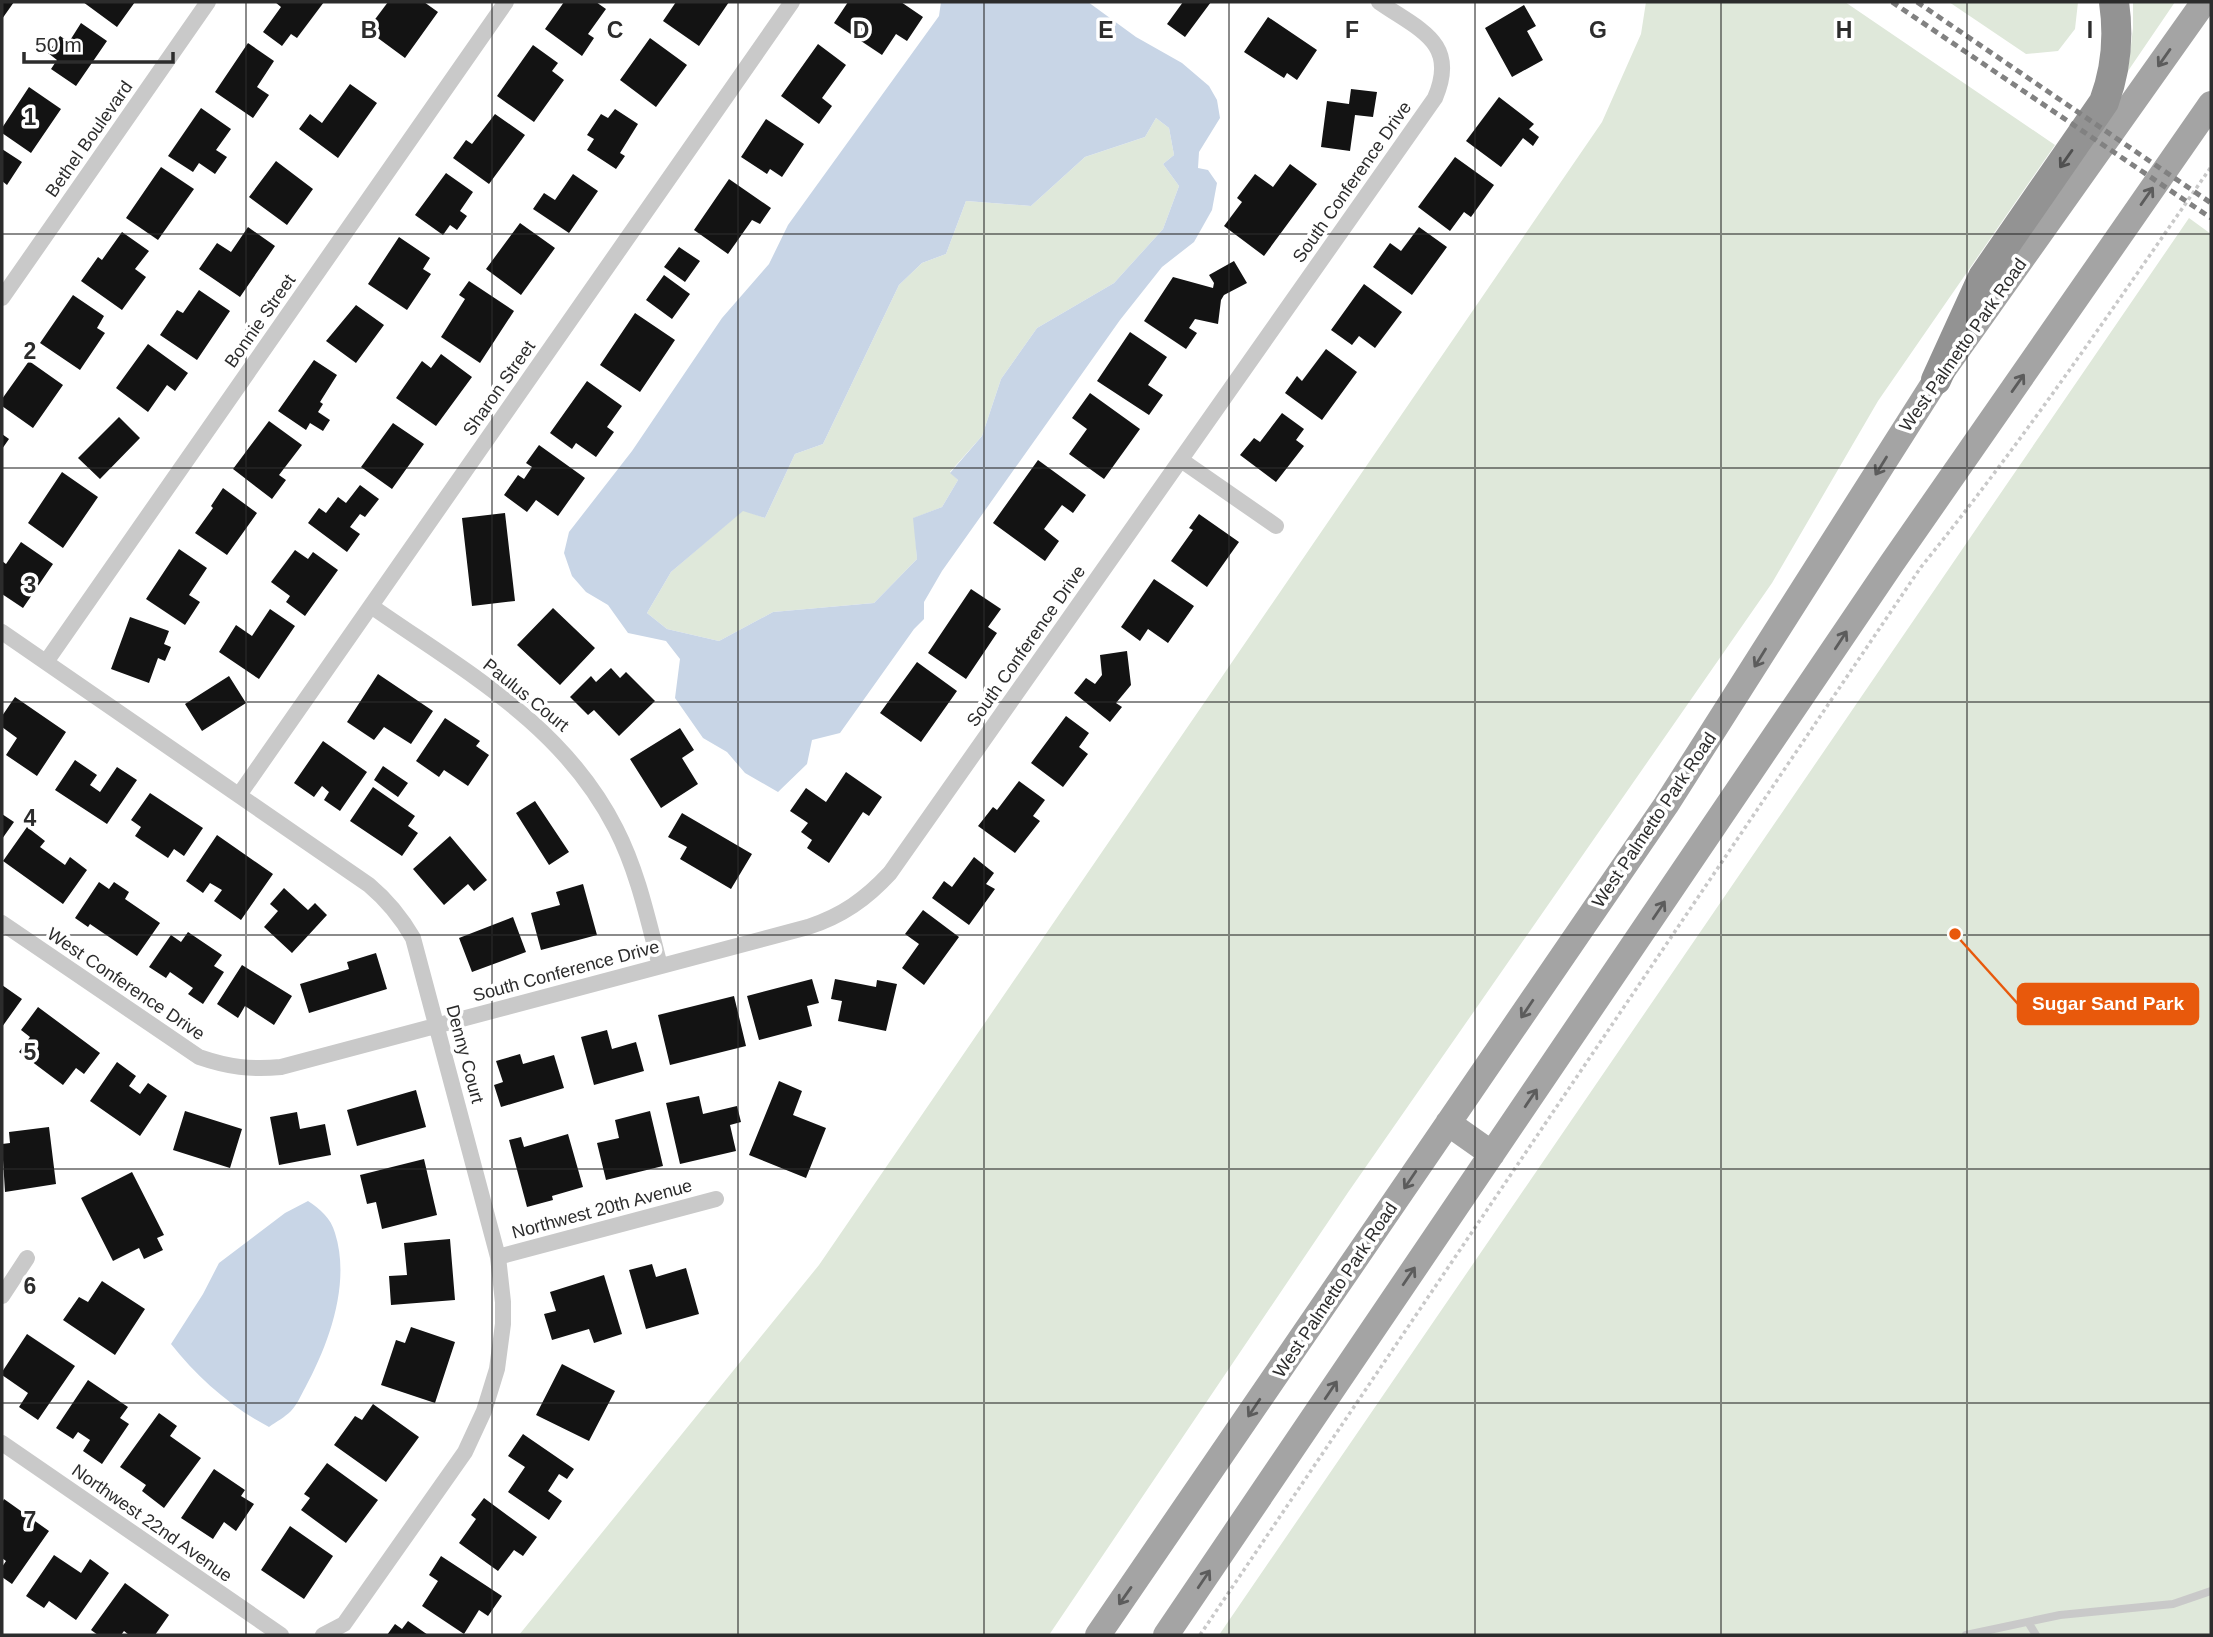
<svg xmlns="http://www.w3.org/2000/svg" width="2213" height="1637" font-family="Helvetica,sans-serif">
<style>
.green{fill:#dfe8da}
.water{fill:#c8d5e6;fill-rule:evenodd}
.building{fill:#131313}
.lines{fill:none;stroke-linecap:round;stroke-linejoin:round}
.path{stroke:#c9c9c9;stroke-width:3.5;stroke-dasharray:3.5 3.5;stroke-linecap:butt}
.lane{stroke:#c9c9c9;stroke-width:8}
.street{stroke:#c9c9c9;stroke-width:16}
.primary{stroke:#a4a4a4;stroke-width:26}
.highway{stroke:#939393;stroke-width:30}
.rail{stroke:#818181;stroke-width:5;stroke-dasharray:7 5;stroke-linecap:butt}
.oneway{stroke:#5c5c5c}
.oneway2{stroke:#505050}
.grid{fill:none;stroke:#2c2c2c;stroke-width:2;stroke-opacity:0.55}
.labels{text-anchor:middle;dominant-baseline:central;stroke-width:7;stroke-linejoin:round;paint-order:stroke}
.street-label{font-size:18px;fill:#2c2c2c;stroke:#fff}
.grid-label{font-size:23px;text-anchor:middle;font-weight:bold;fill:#2c2c2c;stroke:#fff;stroke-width:7;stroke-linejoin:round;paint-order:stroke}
.leader{fill:none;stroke:#e8590c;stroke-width:2.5}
.callout-dot{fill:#e8590c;stroke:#fff;stroke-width:2.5}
.callout{fill:#e8590c;stroke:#e8590c;stroke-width:2.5}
.callout-label{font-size:19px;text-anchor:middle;font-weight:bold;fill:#fff}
</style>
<rect width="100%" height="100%" fill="#fff"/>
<path class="green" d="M1646 2H1845L2055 145 1878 401 1772 583 1349 1191 1049 1635H519L819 1265 1602 122 1641 34Z
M1949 2H2078L2075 29 2058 51 2026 54Z
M2133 2H2175L2128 71 2133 28Z
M1156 118 1169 128 1174 155 1163 164 1179 186 1163 229 1114 283 1037 328 1001 379 982 436 950 472 958 480 942 507 914 518 917 559 874 603 773 612 719 641 667 629 647 613 671 572 743 510 765 518 795 454 823 444 899 285 922 263 946 254 966 201 1031 206 1085 157 1145 137Z
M2189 218 2211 234V1635H1219Z"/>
<path class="water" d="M941 2H1088L1136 37 1182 63 1209 86 1217 100 1220 118 1199 152 1198 168 1208 170 1217 183 1212 210 1194 242 1162 267 1120 320 942 571 924 602V619L914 629 840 733 812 740 807 764 778 792 745 773 727 752 703 738 675 698 680 659 666 641 628 633 608 605 586 592 572 576 564 553 569 532 632 451 722 318 769 264 788 225 939 16ZM1156 118 1169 128 1174 155 1163 164 1179 186 1163 229 1114 283 1037 328 1001 379 982 436 950 473 958 480 942 507 913 518 917 559 874 603 773 612 719 641 667 629 647 613 671 572 743 511 765 518 795 454 823 444 899 285 922 263 946 254 966 201 1031 206 1085 157 1145 137Z
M308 1201C320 1209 331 1218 335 1233 351 1283 329 1344 305 1388 301 1395 297 1405 291 1411 285 1417 276 1422 269 1427 232 1408 197 1377 171 1344L203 1294 219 1263 285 1213Z"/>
<path class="building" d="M2 2H14L2 19Z
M83 2H135L117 27Z
M275 2H324L297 38 291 34 282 46 263 32 281 7Z
M388 2H424L438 12 405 58 367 30Z
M564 2H596L606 9 588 34 594 38 582 56 545 29Z
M676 2H729L699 46 663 21Z
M848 2H901L923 17 907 41 896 34 882 55 834 23Z
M1183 2H1211L1185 37 1167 24Z
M1524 5 1536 26 1527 31 1543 60 1512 77 1485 28Z
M1268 17 1317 50 1297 80 1287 73 1284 78 1244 52Z
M81 23 107 41 76 86 51 69 57 60 48 53 60 36 69 42Z
M650 38 687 65 656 107 620 80Z
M248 43 274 61 257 87 269 95 253 118 215 92Z
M818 44 846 65 822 98 832 106 819 124 781 96Z
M533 45 558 63 552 71 564 80 534 122 497 96Z
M350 84 377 103 338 158 299 129 310 114 322 123Z
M29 87 61 109 31 153 2 133V128Z
M1351 89 1377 92 1373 117 1355 115 1350 151 1321 147 1327 101 1349 104Z
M1499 97 1534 124 1529 129 1539 137 1533 146 1523 138 1501 167 1466 141Z
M201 108 231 129 216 150 227 157 215 174 199 163 193 172 168 156Z
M615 109 638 124 620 153 625 156 616 169 587 150 594 139 587 135 601 114 608 118Z
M495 114 525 135 489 184 453 158 466 140 472 144Z
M766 119 804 144 782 177 770 169 767 174 741 157Z
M2 149 22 162 7 185 2 181Z
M1455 157 1494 185 1471 217 1464 212 1450 231 1418 207Z
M276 161 313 189 287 225 249 197Z
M1290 164 1317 184 1264 256 1224 226 1242 202 1237 198 1255 174 1273 187Z
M161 167 194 189 158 240 126 218Z
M446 173 473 192 460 211 467 216 457 230 450 225 443 235 415 215Z
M573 174 598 191 569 233 533 209 544 193 555 200Z
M729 179 771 208 760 224 752 220 728 254 694 230Z
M520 223 555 248 521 295 486 269Z
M248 227 275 246 240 297 199 269 217 243 231 252Z
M1419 227 1447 247 1412 295 1373 267 1390 243 1401 251Z
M122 232 149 251 135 269 146 277 122 310 81 281 98 257 102 260Z
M399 237 430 258 423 269 431 274 407 310 368 284Z
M679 247 700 261 685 282 664 267Z
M1234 261 1247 283 1224 295 1221 300 1218 324 1195 319 1189 328 1197 333 1186 349 1144 321 1173 277 1213 288 1214 283 1209 275Z
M664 275 690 294 672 319 646 300Z
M469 281 514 311 480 363 441 337 465 299 459 295Z
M1364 284 1402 312 1375 348 1359 336 1352 345 1331 330Z
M199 290 230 311 197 360 160 335 177 310 183 313Z
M73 295 104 316 97 328 105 333 80 370 40 343Z
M356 305 384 325 356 363 326 341Z
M635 313 675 340 640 392 600 365Z
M1130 332 1167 357 1148 385 1163 395 1149 415 1097 381Z
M148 344 188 373 175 391 167 385 148 412 116 388Z
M1326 349 1357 372 1322 420 1285 393 1297 376 1302 381Z
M441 354 472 377 436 426 396 398 422 361 431 368Z
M314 360 337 375 320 402 323 404 318 412 330 420 323 431 310 423 306 430 278 411Z
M29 361 63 385 33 428 2 406V399Z
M587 381 622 406 607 427 614 432 596 457 576 443 572 449 550 433Z
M1090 393 1140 429 1104 479 1069 454 1087 429 1072 418Z
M1282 413 1304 429 1296 440 1304 446 1276 482 1240 455 1254 438 1260 442Z
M119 417 140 438 100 479 78 458Z
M269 421 302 445 279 475 286 480 272 499 233 469Z
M393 423 424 444 392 489 361 467Z
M2 434 9 439 2 449Z
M539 445 585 478 558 516 536 500 527 512 504 495 518 475 524 479 532 467 526 463Z
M1038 460 1086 495 1073 513 1062 505 1044 529 1059 541 1045 561 993 523Z
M62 472 98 497 63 548 28 523Z
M360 485 379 499 365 517 360 514 350 527 360 534 347 552 308 523 319 508 326 513 338 497 346 503Z
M223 488 257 513 227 555 195 533 213 508 211 506Z
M505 513 515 601 472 606 462 518Z
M1199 514 1239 542 1207 587 1171 561 1193 530 1189 528Z
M21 542 53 564 23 608 2 594V561L6 564Z
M179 549 207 568 189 595 200 602 185 625 146 599Z
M295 550 308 559 313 552 338 570 305 616 286 602 290 596 271 582Z
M1154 579 1194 606 1168 643 1148 629 1140 641 1121 627Z
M971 589 1001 609 988 627 997 633 966 679 928 653Z
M553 608 595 648 560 685 517 645Z
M270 609 295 626 259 679 219 652 236 625 252 636Z
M130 617 169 631 164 644 171 647 165 661 158 658 149 683 111 669Z
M1127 651 1131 685 1116 703 1122 707 1110 722 1074 693 1086 678 1095 684 1102 675 1100 655Z
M917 662 957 691 921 742 880 713Z
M611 668 620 678 626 672 655 701 619 736 594 710 588 715 570 697 591 676 596 682Z
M378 674 433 711 411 744 384 727 374 740 347 722Z
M229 676 246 703 202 731 185 704Z
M15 697 66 732 37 776 6 755 17 738 2 727V716Z
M1066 716 1089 733 1079 747 1088 754 1063 787 1031 763Z
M445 718 480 741 476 746 489 755 468 786 444 770 439 777 416 761Z
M680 728 694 750 682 758 698 784 661 808 630 759Z
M323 741 367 772 340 811 324 800 329 792 322 786 314 797 294 783Z
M75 760 97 775 90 785 100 792 117 767 137 780 107 824 55 790Z
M383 766 408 783 398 797 374 780Z
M846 772 882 797 869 816 863 812 829 863 807 848 812 840 801 832 808 823 790 811 806 788 826 802Z
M1019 781 1045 800 1033 816 1040 821 1015 853 978 826 993 807 997 810Z
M373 787 415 816 408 826 418 833 402 856 350 821Z
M150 793 203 828 184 856 174 849 168 858 135 836 141 827 131 820Z
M535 801 569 852 549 865 516 813Z
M682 813 752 854 731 889 680 859 687 847 668 837Z
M2 814 14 822 2 839Z
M27 827 45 841 40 847 65 865 70 857 87 870 63 904 3 861Z
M217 835 273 874 241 920 214 901 222 890 210 883 203 893 186 881Z
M450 836 487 880 474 891 468 884 444 905 413 869Z
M974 857 994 873 986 884 995 889 969 925 932 898 944 881 952 887Z
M99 882 109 889 114 882 129 892 125 899 160 923 137 956 90 924 88 927 75 918Z
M583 884 597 935 541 950 531 913 560 905 556 892Z
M284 888 308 910 315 903 327 915 292 953 264 927 278 911 270 904Z
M923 910 959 937 924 985 902 968 919 944 905 934Z
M513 917 526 952 472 972 459 938Z
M188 932 222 955 214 966 224 972 203 1004 188 994 193 988 170 972 166 978 149 967 171 935 181 942Z
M376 953 387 989 309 1013 300 984 349 969 347 962Z
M242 965 292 996 274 1025 245 1006 238 1018 217 1004Z
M812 979 819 1003 807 1006 812 1026 759 1040 747 996Z
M835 979 876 987 877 980 897 984 886 1031 838 1021 842 1001 831 999Z
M2 985 22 999 2 1027Z
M734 996 746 1046 670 1065 658 1015Z
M38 1007 100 1053 84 1074 76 1068 63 1085 19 1052 30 1037 21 1030Z
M607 1030 612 1049 636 1042 644 1071 594 1085 581 1037Z
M520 1054 523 1064 554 1055 564 1088 501 1107 494 1085 503 1082 496 1061Z
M117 1062 136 1076 129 1086 140 1094 148 1083 167 1096 140 1136 90 1101Z
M779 1081 802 1091 793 1115 826 1128 806 1178 749 1155Z
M416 1090 426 1127 357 1146 347 1110Z
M699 1096 703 1114 737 1106 741 1122 730 1125 736 1151 680 1164 666 1103Z
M185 1111 242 1129 230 1168 173 1150Z
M650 1111 663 1166 606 1180 597 1143 619 1138 615 1120Z
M297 1112 300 1129 325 1124 331 1155 279 1165 270 1117Z
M49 1127 56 1184 5 1192 2 1144 10 1143 9 1132Z
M568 1134 583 1187 552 1196 553 1200 527 1207 509 1140 521 1137 524 1147Z
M424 1159 437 1215 382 1229 376 1202 367 1204 360 1175Z
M132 1172 164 1235 157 1238 163 1250 144 1259 139 1248 113 1261 81 1198Z
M450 1239 455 1300 391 1305 389 1276 407 1275 404 1243Z
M652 1264 656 1277 686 1268 699 1314 646 1329 629 1270Z
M604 1275 622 1334 594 1343 589 1329 552 1340 544 1314 556 1311 550 1292Z
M102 1281 145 1309 115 1355 63 1320 79 1297 88 1302Z
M411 1327 455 1342 435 1403 381 1385 396 1340 405 1343Z
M27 1334 75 1366 38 1420 19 1407 28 1393 2 1375V1372Z
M562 1364 615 1391 589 1441 536 1415Z
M88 1380 128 1407 120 1418 129 1424 102 1464 83 1451 90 1440 78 1432 73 1439 56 1428Z
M373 1404 419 1437 386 1482 334 1445 355 1416 362 1420Z
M159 1413 177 1426 170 1436 201 1458 164 1508 142 1491 146 1485 120 1467Z
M523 1434 574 1469 567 1479 559 1474 548 1491 562 1501 549 1520 508 1492 525 1467 508 1456Z
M327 1463 378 1500 346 1543 301 1510 310 1498 304 1494Z
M214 1469 245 1490 241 1496 254 1504 236 1531 224 1522 213 1539 181 1518Z
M484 1498 537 1537 523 1556 514 1550 498 1571 459 1543 476 1519 471 1515Z
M4 1499 49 1531 12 1584 2 1577V1567L6 1561 2 1558V1503Z
M290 1526 333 1556 304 1599 261 1570Z
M54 1555 81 1573 90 1559 109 1573 76 1620 49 1601 44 1608 26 1596Z
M441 1556 502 1596 488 1616 479 1610 464 1634 422 1606 438 1581 429 1575Z
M125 1583 169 1615 155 1635H129L124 1631 121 1635H98L91 1630Z
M408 1621 428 1635H387L395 1624 402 1629Z"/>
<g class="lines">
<path class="path" d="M1200 1635 1921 567C2025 439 2117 302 2211 167"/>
<path class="lane" d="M2028 1622 2036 1635
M1966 1635 2060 1615 2173 1604 2211 1591"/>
<path class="street" d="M2 298 208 2
M1181 460 1276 526
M371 606C464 671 563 724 616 829 638 872 648 920 660 966
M2 632 369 885C388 901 401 917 413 938L498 1257 503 1302V1324L497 1369 484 1411 465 1452 344 1624 323 1635
M46 662 506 2
M239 795 792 2
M2 923 199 1057C228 1067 251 1070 281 1067L808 927C842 916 866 899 890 873L1435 98C1459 42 1419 30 1379 2
M498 1257 716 1199
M2 1296 27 1258
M2 1443 281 1635"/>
<path class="primary" d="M1448 1123 1492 1154
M1098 1635 1666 805 1936 380 2204 2
M1166 1635 1892 563 2211 104"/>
<path class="highway" d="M1936 380 1983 277 2104 102C2116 70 2119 36 2114 2"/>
<path class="rail" d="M1892 2 2211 218
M1917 2 2211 203"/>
</g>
<defs><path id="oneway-shaft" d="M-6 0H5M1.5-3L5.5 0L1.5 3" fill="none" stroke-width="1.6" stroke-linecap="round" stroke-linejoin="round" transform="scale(1.75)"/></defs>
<g class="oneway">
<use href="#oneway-shaft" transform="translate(2164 58) rotate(125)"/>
<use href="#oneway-shaft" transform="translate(2147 196) rotate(-55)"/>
<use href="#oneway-shaft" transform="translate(2018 383) rotate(-55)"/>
<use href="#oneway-shaft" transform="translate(1881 466) rotate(122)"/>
<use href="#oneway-shaft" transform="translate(1841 640) rotate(-57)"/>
<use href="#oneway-shaft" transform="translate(1760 658) rotate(122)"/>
<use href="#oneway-shaft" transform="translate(1659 910) rotate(-56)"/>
<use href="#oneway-shaft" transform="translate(1527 1009) rotate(124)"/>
<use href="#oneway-shaft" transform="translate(1531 1098) rotate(-56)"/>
<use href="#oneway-shaft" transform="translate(1410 1180) rotate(124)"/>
<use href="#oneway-shaft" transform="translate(1409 1276) rotate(-56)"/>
<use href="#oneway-shaft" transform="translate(1331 1390) rotate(-56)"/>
<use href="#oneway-shaft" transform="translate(1254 1408) rotate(124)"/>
<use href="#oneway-shaft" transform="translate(1204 1579) rotate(-56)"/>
<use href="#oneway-shaft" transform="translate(1125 1596) rotate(125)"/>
</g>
<use class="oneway2" href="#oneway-shaft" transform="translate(2066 159) rotate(125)"/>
<path class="grid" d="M246 2V1635M492 2V1635M738 2V1635M984 2V1635M1229 2V1635M1475 2V1635M1721 2V1635M1967 2V1635M2 234H2211M2 468H2211M2 702H2211M2 935H2211M2 1169H2211M2 1403H2211"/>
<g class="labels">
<g class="street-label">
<text transform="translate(89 139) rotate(-55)">Bethel Boulevard</text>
<text transform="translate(1352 182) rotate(-55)">South Conference Drive</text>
<text transform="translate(260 321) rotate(-55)">Bonnie Street</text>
<text transform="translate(1963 345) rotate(-55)">West Palmetto Park Road</text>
<text transform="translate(499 388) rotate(-55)">Sharon Street</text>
<text transform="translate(1026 646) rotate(-55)">South Conference Drive</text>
<text transform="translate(526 695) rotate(39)">Paulus Court</text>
<text transform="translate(1654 820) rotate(-56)">West Palmetto Park Road</text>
<text transform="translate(566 971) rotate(-15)">South Conference Drive</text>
<text transform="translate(126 984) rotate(34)">West Conference Drive</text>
<text transform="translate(465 1054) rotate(75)">Denny Court</text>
<text transform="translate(602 1209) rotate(-15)">Northwest 20th Avenue</text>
<text transform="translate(1335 1290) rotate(-56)">West Palmetto Park Road</text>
<text transform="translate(152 1523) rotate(35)">Northwest 22nd Avenue</text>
</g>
</g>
<g class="grid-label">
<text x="369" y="38">B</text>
<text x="615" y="38">C</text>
<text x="861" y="38">D</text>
<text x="1106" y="38">E</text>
<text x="1352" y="38">F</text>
<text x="1598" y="38">G</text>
<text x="1844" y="38">H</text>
<text x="2090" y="38">I</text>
<text x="30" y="125">1</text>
<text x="30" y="359">2</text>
<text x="30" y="593">3</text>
<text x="30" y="826">4</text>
<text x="30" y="1060">5</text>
<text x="30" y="1294">6</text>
<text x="30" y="1528">7</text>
</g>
<path class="leader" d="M1955 934L2018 1004"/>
<circle class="callout-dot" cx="1955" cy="934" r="7"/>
<rect class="callout" x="2018" y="984" width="180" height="40" rx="7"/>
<g class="callout-label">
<text x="2108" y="1010">Sugar Sand Park</text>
</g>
<rect width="2213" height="1637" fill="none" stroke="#2c2c2c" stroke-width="7"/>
<path d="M24 52v10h149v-10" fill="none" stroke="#2c2c2c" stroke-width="3.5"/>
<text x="35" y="52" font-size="21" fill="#2c2c2c" stroke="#ffffff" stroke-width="5" paint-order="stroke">50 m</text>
</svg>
